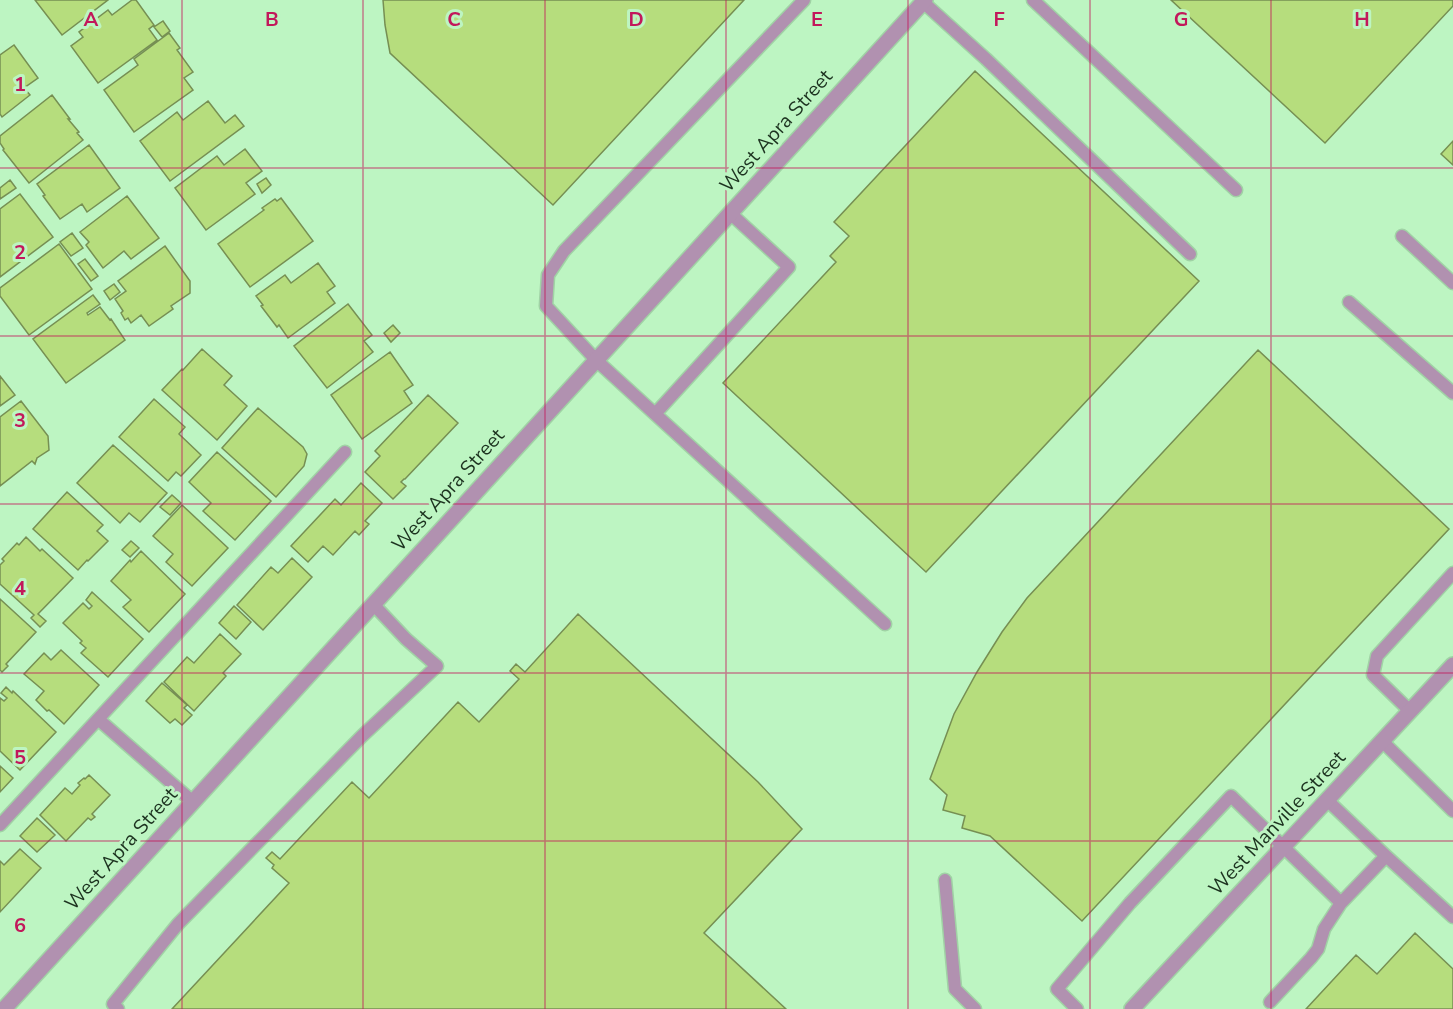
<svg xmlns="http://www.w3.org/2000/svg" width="1453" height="1009" font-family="'Nunito Sans',sans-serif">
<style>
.building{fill:#b6dd7d;stroke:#768f53;stroke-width:1.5}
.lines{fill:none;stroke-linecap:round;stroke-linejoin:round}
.service-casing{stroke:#a0d2a5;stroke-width:15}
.minor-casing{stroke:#a0d2a5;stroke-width:18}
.tertiary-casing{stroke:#a0d2a5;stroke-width:18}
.service{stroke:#b191b0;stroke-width:12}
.minor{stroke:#b191b0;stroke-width:15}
.tertiary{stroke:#b191b0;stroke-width:15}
.grid{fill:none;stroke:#c2185b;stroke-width:1.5;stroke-opacity:0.55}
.labels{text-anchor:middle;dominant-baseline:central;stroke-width:6;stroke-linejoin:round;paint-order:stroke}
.street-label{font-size:20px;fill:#1c321f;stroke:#bdf5c2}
.grid-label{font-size:20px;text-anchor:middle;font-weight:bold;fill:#c2185b;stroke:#bdf5c2;stroke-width:6;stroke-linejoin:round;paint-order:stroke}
</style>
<rect width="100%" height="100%" fill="#bdf5c2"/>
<path class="building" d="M35 0H108L62 35Z
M132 0H136L154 25 149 29 157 40 98 83 71 46 83 37 79 32 108 10 112 15Z
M383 0H744L553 205 390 53 385 25Z
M1171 0H1453V6L1325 143Z
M163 21 170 31 162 37 154 27Z
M169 33 180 48 177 50 193 72 184 78 193 90 134 132 104 90 138 65 134 59Z
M14 45 38 78 24 88 30 95 2 117 0 114V55Z
M975 71 1199 281 926 572 723 383 836 262 830 256 849 236 834 222Z
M52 95 70 119H68L79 132 77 133 83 140 29 183 3 150 4 149 0 143V136Z
M208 101 225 123 235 115 244 126 170 181 140 141 177 112 183 120Z
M1453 141V165L1441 154Z
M89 145 120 188 87 212 82 204 60 219 43 196 45 195 37 184Z
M245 149 262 171 246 183 255 194 206 230 175 188 217 156 224 165Z
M266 178 271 185 262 193 257 184Z
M10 180 16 188 0 199V188Z
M20 194 53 237 0 277V209Z
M127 196 159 238 131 259 124 251 103 268 86 245 89 242 80 232Z
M281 198 313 241 250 287 218 244 264 210 262 208 275 199 277 201Z
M72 233 83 248 71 256 60 242Z
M59 244 92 289 29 335 0 296V288Z
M165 246 190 281V293L171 306 173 309 149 326 141 315 131 323 128 318 125 320 121 313 123 311 115 299 126 291 118 281Z
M85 259 98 276 91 281 78 264Z
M318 263 335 286 327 292 335 303 288 338 279 325 277 327 261 306 263 305 256 296 285 275 291 283Z
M114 284 120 292 110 300 104 291Z
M93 295 100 304 87 313 88 315 100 307 110 320 111 319 125 340 66 383 33 339Z
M348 304 372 335 364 341 373 352 327 388 294 346Z
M393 325 400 333 391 342 384 333Z
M202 349 232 376 224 385 247 406 217 440 162 390 182 369 183 370Z
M1258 350 1449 529 1082 921 990 836 962 828 965 816 943 810 947 795 930 779 954 714 977 672 1002 632 1027 598Z
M390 352 413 385 404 391 412 403 362 439 331 395Z
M0 376 15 395 0 406Z
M428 395 458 423 405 479H404L401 482 406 486 393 499 365 472 380 456 375 451Z
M154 399 185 427 179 434 201 455 181 476 176 472 168 481 119 437Z
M21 401 48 436 49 450 37 458 35 464 32 461 0 486V417Z
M258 408 303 447 307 454 304 466 276 497 222 448Z
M113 445 167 493 140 522 129 513 120 523 77 483Z
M217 452 271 501 235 540 203 511 211 503 189 482Z
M361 483 382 503 365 521 369 524 359 535 355 531 333 555 323 546 308 562 291 546 335 499 341 505Z
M67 492 103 525 97 531 108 541 88 561 87 560 78 570 33 529Z
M172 495 181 503 170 515 160 507Z
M182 505 228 548 192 586 166 562 173 554 153 536Z
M26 537 40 551 42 549 73 578 38 614 46 621 40 627 31 618 34 615 0 584V565L4 561 2 559 17 543 19 545Z
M131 541 139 548 130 557 122 550Z
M141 551 185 594 149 632 123 607 131 600 111 581 130 560 131 562Z
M292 558 312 577 263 630 237 605 271 567 278 573Z
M92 592 143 639 108 677 81 653 86 648 80 643 82 641 63 623 83 603 89 609 92 606 86 600Z
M0 599 36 632 6 664 8 666 2 672 0 670Z
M234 606 251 622 236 639 219 623Z
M578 614 758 782 802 829 704 933 786 1009H172L289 883 272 868 274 865 266 858 272 852 280 859 352 782 369 798 458 702 479 722 519 679 510 671 516 664 525 672Z
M220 634 241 654 223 673 226 676 194 711 164 682 187 657 194 663Z
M61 650 99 685 64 724 49 710 47 711 36 700 44 691 24 674 44 653 51 660Z
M162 683 187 705 184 708 192 715 182 725 175 719 170 723 146 701Z
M6 687 12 693 13 691 56 732 20 770 0 751V698L4 701 7 698 1 693Z
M0 766 13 778 0 792Z
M89 775 110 795 92 814 95 817 91 820 88 818 66 841 40 815 65 788 72 794 80 785 78 783 84 778 85 779Z
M37 818 55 835 37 852 20 836Z
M20 849 41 868 0 912V861L4 865Z
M1415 933 1453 969V1009H1306L1356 955 1377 974Z"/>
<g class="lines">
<defs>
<path id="service" d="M1033 0 1236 190
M923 2 986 59 1190 254
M730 213 789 267 655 414 596 360 546 306 548 275 564 251 804 0
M1402 236 1453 283
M1349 302 1453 393
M655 414 885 624
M1410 711 1373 675 1377 656 1453 573
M98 719 193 802
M1382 741 1453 811
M1327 800 1386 856 1453 917
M0 825 345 452
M945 880 955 989 975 1009
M1270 1002 1311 958 1318 949 1324 929 1341 903 1386 856
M118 1009 113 1004 178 924 362 736 437 666 406 639 373 604
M1077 1009 1057 989 1130 903 1231 796 1341 903"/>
<path id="minor" d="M4 1009 925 0"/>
<path id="tertiary" d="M1132 1009 1453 665"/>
</defs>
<use href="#service" class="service-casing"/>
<use href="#minor" class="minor-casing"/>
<use href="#tertiary" class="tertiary-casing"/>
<use href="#service" class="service"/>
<use href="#minor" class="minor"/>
<use href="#tertiary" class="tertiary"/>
</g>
<path class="grid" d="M182 0V1009M363 0V1009M545 0V1009M726 0V1009M908 0V1009M1090 0V1009M1271 0V1009M0 168H1453M0 336H1453M0 504H1453M0 673H1453M0 841H1453"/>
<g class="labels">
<g class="street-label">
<text transform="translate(776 131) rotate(-48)">West Apra Street</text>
<text transform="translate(448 490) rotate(-48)">West Apra Street</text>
<text transform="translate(1277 823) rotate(-47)">West Manville Street</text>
<text transform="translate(121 849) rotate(-48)">West Apra Street</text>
</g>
</g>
<g class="grid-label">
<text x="91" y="26">A</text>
<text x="272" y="26">B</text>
<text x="454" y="26">C</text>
<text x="636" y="26">D</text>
<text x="817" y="26">E</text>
<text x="999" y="26">F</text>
<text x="1181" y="26">G</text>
<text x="1362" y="26">H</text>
<text x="20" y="91">1</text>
<text x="20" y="259">2</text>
<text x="20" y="427">3</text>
<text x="20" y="595">4</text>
<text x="20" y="764">5</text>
<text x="20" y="932">6</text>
</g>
</svg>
